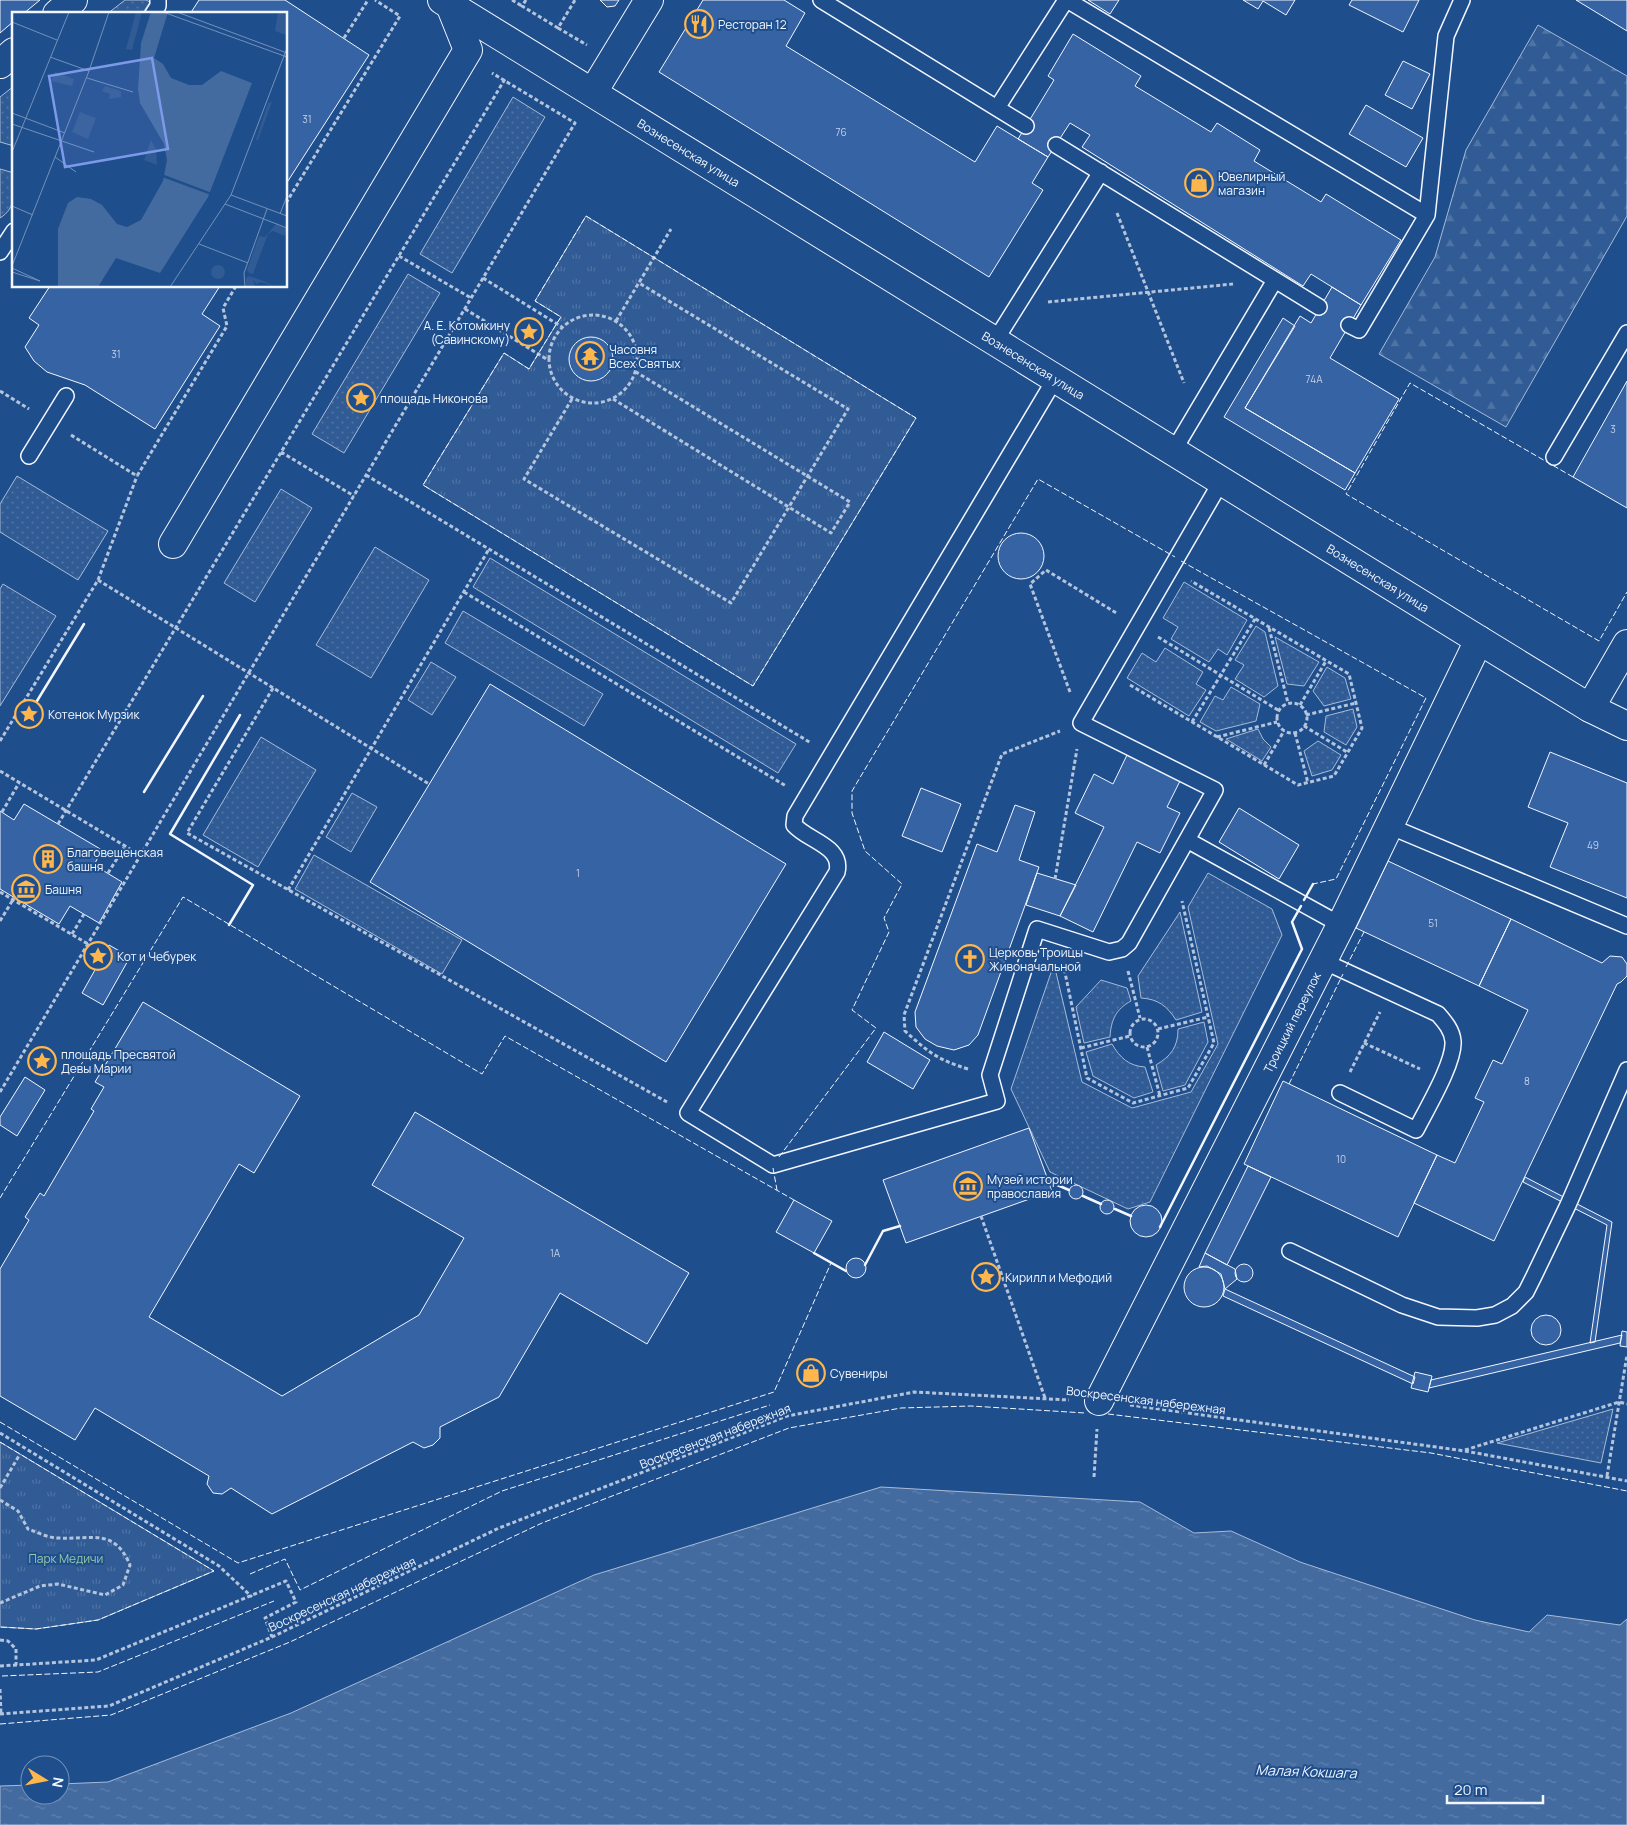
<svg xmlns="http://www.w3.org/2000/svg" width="1627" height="1825" font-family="Manrope,sans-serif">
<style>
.grass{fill:url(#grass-dots);stroke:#a8bbd7}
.forest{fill:url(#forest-firs);stroke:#a8bbd7}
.park{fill:url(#park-tufts);stroke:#a8bbd7}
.water{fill:url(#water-ripples);stroke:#a8bbd7}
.building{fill:#3563a3;stroke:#f2f6ff}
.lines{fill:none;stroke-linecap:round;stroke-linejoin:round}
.lane-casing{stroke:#f2f6ff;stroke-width:18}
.street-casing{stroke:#f2f6ff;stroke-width:30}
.secondary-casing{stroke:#f2f6ff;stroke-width:30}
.path{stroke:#b3c4dc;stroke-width:3;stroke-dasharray:4 2.5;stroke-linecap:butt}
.lane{stroke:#1f4e8c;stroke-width:15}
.street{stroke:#1f4e8c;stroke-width:28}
.secondary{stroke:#1f4e8c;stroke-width:28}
.fence{stroke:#f2f6ff;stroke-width:1;stroke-dasharray:6 2.5;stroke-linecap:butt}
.wall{stroke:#f2f6ff;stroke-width:2.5}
.labels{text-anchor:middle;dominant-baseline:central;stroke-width:4;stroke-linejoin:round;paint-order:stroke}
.number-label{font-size:10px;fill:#c3d1e8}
.poi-label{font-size:12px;fill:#f2f6ff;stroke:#1f4e8c;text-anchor:start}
.street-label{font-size:12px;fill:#f2f6ff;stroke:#1f4e8c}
.park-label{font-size:12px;fill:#97c8a6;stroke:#1f4e8c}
.water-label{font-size:14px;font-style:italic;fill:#f2f6ff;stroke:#1f4e8c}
.inset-road{fill:none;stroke:#7391ba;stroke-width:1}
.view{fill:#7d9aea;fill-opacity:0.15;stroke:#7d9aea;stroke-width:2.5}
.inset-edge{fill:none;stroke:#f2f6ff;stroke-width:2.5}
</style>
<defs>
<pattern id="grass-dots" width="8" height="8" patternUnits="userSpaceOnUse" patternTransform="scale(1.25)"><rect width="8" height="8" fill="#305b95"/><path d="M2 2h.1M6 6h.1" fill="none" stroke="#4e73a5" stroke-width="1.8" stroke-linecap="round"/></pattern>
<pattern id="forest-firs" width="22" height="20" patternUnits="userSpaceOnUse" patternTransform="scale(1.25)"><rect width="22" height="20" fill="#305b95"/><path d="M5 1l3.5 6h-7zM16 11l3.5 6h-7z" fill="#4e73a5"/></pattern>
<pattern id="park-tufts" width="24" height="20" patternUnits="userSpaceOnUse" patternTransform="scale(1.25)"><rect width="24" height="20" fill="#305b95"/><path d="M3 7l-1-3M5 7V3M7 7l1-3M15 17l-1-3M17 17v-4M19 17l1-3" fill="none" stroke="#4e73a5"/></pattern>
<pattern id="water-ripples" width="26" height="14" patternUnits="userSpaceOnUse" patternTransform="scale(1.25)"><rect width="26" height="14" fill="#446ba0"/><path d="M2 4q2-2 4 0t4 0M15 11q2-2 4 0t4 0" fill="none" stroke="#5f81ae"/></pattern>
</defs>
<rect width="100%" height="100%" fill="#1f4e8c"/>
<path class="grass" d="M125 0H146L150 2 142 14H107Z
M14 86V146L0 142V97Z
M513 97 545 117 452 273 420 254Z
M0 169 14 173C14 190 17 208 0 218Z
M408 274 440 293 344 453 312 434Z
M17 476 108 531 78 580 0 532V504Z
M281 489 312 508 255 602 224 583Z
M375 547 429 580 371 678 316 645Z
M490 558 796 744 778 773 473 587Z
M1184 582 1247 620 1227 655 1218 649 1209 662 1171 639 1178 627 1163 618Z
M3 584 56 616 0 706V589Z
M463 611 603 694 584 726 445 643Z
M1256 626 1265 632 1278 686 1264 697 1235 679 1244 665 1235 660Z
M1275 637 1319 662 1304 686 1287 684Z
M1165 648 1203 672 1196 684 1206 690 1189 716 1127 678 1142 653 1156 662Z
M431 662 456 677 432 715 408 700Z
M1327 667 1345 678 1351 699 1324 706 1313 691Z
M1231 687 1260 704 1256 721 1216 731 1200 722 1215 696 1223 700Z
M1353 709 1357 727 1346 745 1324 732 1326 716Z
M1258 729 1263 739 1271 747 1262 761 1226 739Z
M261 737 316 770 258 867 203 835Z
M1318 741 1341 755 1332 770 1312 776 1304 751Z
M352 793 377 807 351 852 326 837Z
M314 855 462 940 442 974 295 889Z
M1208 873 1272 909 1282 935 1150 1202 1128 1209 1050 1172 1011 1089 1054 964 1082 1082 1132 1108 1191 1092 1218 1044 1188 907Z
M1180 912 1202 1012 1176 1020C1167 1006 1158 999 1141 998L1138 976Z
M1101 980 1127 988 1131 1001C1116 1009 1111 1020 1110 1037L1084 1043 1076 1007Z
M1204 1022 1208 1042 1185 1085 1163 1091 1156 1065C1171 1056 1178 1047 1178 1029Z
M1112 1044C1120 1058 1129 1066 1145 1067L1153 1092 1134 1098 1093 1076 1086 1052Z
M1613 1409 1601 1463 1497 1443Z"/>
<path class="forest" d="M1538 25 1627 76V216L1506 427 1379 354 1435 257 1466 150Z"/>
<path class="park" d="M586 216 916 418 753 686 423 485 504 353 529 369 557 323 561 317 535 301Z
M0 1442 20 1454 214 1571 98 1620 36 1629 0 1627Z"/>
<path class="water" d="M881 1487 1140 1502 1194 1533 1231 1531 1300 1562 1475 1620 1529 1632 1547 1615 1620 1625 1627 1619V1825H0V1786L30 1785V1795H60V1784L108 1782 291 1713 594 1575Z"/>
<path class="building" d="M0 0H40L23 14H14V21L0 33Z
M199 0H285L369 55 286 184V14H190Z
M600 0H619L615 6 607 7Z
M703 0H784L805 13 786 46 975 162 997 126 1048 157 1032 183 1043 190 989 277 659 72Z
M1088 0H1119L1110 14Z
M1243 0H1295L1286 15 1263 1 1258 9Z
M1352 0H1419L1403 32 1349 5Z
M1576 0H1627V31Z
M1073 34 1141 76 1135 86 1211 132 1217 123 1260 150 1254 161 1321 202 1326 194 1401 240 1361 305 1311 274 1303 286 1082 147 1090 135 1070 123 1048 157 1018 139 1054 80 1048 76Z
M1403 61 1430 74 1412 109 1385 95Z
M1366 105 1423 138 1406 167 1349 134Z
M50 286H220L202 314 220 326 155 429 85 385 47 372 34 361 25 347 39 325 29 318Z
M1332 287 1361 305 1330 358 1399 399 1355 473 1245 408 1300 316 1311 323Z
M1283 318 1295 326 1245 408 1355 473 1345 490 1224 417Z
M569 359a22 22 0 1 1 44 0a22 22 0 1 1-44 0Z
M1627 381V508L1573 477Z
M998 556a23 23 0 1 1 46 0a23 23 0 1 1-46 0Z
M490 684 786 864 666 1062 370 882Z
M1550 752 1627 783V898L1550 867 1568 823 1528 807Z
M1127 755 1180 781 1167 807 1180 813 1160 853 1137 842 1093 932 1060 916 1104 827 1075 813 1094 774 1113 784Z
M921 788 961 804 942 852 902 836Z
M24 804 102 850 94 865 122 882 99 923 70 906 59 924 0 889V811L14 820Z
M1015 805 1035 812 1019 860 1039 867 978 1035 969 1045 954 1050 937 1046 925 1039 916 1027 915 1012 977 844 997 852Z
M1239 808 1299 845 1279 879 1219 842Z
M1388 861 1511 919 1479 986 1356 928Z
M1037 873 1076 885 1060 916 1026 905Z
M1511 919 1602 963 1610 956 1622 957 1627 964V976L1621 982 1617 984 1494 1241 1414 1203 1437 1155 1455 1163 1484 1102 1475 1098 1493 1060 1502 1064 1528 1010 1479 986Z
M109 945 130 957 103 1005 82 993Z
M143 1002 300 1096 254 1173 239 1164 149 1317 282 1396 419 1315 464 1238 372 1185 415 1112 689 1273 647 1344 560 1293 499 1397 440 1427V1438L433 1445 424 1448 413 1442 272 1514 231 1488 222 1494 213 1493 207 1484 209 1476 95 1408 75 1440 0 1396V1269L29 1220 25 1217 40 1193 44 1196 94 1111 91 1109 104 1087 95 1082Z
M884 1032 930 1060 913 1089 867 1062Z
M25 1077 45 1090 17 1136 0 1125V1117Z
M1283 1081 1437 1155 1398 1237 1244 1164Z
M1029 1128 1052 1191 906 1243 883 1180Z
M1248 1166 1271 1177 1227 1265 1205 1253Z
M1525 1177 1612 1222 1595 1342 1590 1343 1607 1225 1523 1182Z
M1069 1192a7 7 0 1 1 14 0a7 7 0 1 1-14 0Z
M1100 1207a7 7 0 1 1 14 0a7 7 0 1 1-14 0Z
M794 1200 832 1221 814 1253 776 1232Z
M1130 1221a16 16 0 1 1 32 0a16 16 0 1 1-32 0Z
M1205 1253 1235 1269 1237 1279 1225 1289 1221 1274 1207 1266 1199 1267Z
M846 1268a10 10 0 1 1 20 0a10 10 0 1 1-20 0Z
M1235 1273a9 9 0 1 1 18 0a9 9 0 1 1-18 0Z
M1184 1287a20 20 0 1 1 40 0a20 20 0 1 1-40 0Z
M1225 1289 1415 1377 1413 1384 1223 1296Z
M1531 1330a15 15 0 1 1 30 0a15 15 0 1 1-30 0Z
M1622 1331 1627 1332V1347L1620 1346Z
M1622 1335 1620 1343 1429 1388 1431 1380Z
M1415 1372 1432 1376 1428 1392 1411 1388Z"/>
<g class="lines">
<defs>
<path id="lane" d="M821 0 1026 126
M1067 0 1427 215 1359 330 1349 325
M153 14 158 6V0
M997 108 1066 0
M1056 145 1319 307
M1427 215 1446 36 1462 0
M0 252 14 231
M995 341 1101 172
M1055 379 795 816 794 825C808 841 843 846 837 872L688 1113 773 1165 997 1101 990 1075 1037 929 1109 952 1122 949 1129 943 1215 790 1081 723 1222 480
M1174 450 1275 280
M29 456 66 396
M1554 457 1627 333
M1389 826 1627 926
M1187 840 1341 925
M1323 961 1438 1014C1445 1022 1452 1030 1453 1041 1455 1062 1426 1110 1416 1130L1340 1093
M1290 1251 1402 1305 1438 1317 1477 1318 1495 1315 1512 1306 1526 1292 1534 1276 1568 1205 1627 1070"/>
<g id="street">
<path d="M57 14 73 0"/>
<path d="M0 64 14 52"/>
<path id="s1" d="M1099 1401 1341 925 1479 640"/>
</g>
<g id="secondary">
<path id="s2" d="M442 0 1479 640 1590 708 1627 726"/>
<path d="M593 92 649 0"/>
<path d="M173 544 468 50 450 5"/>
<path d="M1590 708 1627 644"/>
</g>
</defs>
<use href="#lane" class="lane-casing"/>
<use href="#street" class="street-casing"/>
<use href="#secondary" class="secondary-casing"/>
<path class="path" d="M512 0 522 6
M526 0 522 6 558 28 575 0
M558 28 587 45
M344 38 368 0
M286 203 400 16 375 0
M1117 213 1184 383
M399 256 471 298
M483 278 562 327
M1048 302 1233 284
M465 309 548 360
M549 359a44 44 0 1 1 88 0a44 44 0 1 1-88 0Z
M616 321 671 229
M0 391 29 409
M572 399 524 479 731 603 848 409 639 283
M613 399 831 533 850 502 636 372
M71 435 137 476 227 326 223 308 236 286
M281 452 354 496
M366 475 811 743
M98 580 429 784
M464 592 786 786
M1269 628 1288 703
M1158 637 1278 710
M1130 685 1298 785 1334 776 1362 728 1349 674 1191 581
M273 688 187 833 667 1102
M1070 692 1030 584 1046 570 1118 614
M1277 718a15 15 0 1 1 30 0a15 15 0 1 1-30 0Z
M1300 705 1326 661
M1306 715 1356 703
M1192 722 1255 619
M1304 726 1347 752
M1295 733 1308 783
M1217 737 1277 722
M0 741 98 580 137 476
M1264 765 1284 731
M0 771 140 855
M2 812 19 783
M58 824 505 79
M108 873 125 846
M1055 879 1077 749
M288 890 489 549
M0 892 88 944
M0 921 14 898
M72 934 84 914
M1063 963 1087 1078 1133 1103 1188 1088 1214 1043 1182 901
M1128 971 1140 1018
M1130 1033a14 14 0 1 1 28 0a14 14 0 1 1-28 0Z
M1158 1029 1208 1017
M1364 1043 1420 1069
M1147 1047 1160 1096
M1081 1048 1130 1036
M968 1069C938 1060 928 1052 905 1031L904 1015 1002 754 1060 731
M1350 1072 1380 1012
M0 1092 575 123 492 73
M981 1216 1045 1398
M1130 1405 1465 1451 1627 1481
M0 1433 219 1566 252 1597
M1465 1450 1619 1402 1627 1404
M1607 1476 1627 1355
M1094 1477 1097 1429
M0 1488 20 1454
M0 1500 18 1511 28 1529C37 1532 48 1538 58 1538 91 1540 114 1527 130 1565L123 1585 105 1595 58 1584 40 1586 0 1603
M0 1640 8 1641 16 1649V1665
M0 1666 96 1660 286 1581 296 1602 265 1618 272 1637
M0 1689 1 1714
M0 1714 109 1706 272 1637 499 1528 787 1416 914 1392 1069 1400"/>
<use href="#lane" class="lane"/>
<use href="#street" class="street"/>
<use href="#secondary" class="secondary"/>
<path class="fence" d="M586 216 916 418 753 686 423 485 504 353 529 369 557 323 561 317 535 301Z
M1573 477 1410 383 1346 494 1599 641 1627 592
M1181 561 1426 698 1336 879 1313 884
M1346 967 1364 932
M1289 1084 1343 974
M779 1157 876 1028 852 1010 889 932 884 918 902 884 865 851 852 813V791L1038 479 1175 557
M773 1168 777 1190
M0 1198 183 897 482 1074 505 1036 794 1200 793 1202
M1108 1414 1431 1453 1627 1491
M0 1422 238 1563 774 1392 831 1263 811 1252
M0 1442 214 1571 98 1620 36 1629 0 1627
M250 1574 285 1559 300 1590 502 1491 770 1405
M2 1676 98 1672 274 1601
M0 1724 111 1715 290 1642 542 1523 789 1428 901 1408 971 1406 1085 1413"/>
<path class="wall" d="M29 714 84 624
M144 792 203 696
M1304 900 1313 884
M229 925 253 885 170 834 240 715
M1048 1181 1069 1190
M1083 1196 1101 1204
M1115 1209 1131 1216
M1160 1227 1302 949 1292 922 1301 906
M814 1253 846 1271
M865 1265 883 1231 900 1226"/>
</g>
<defs>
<symbol id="restaurant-ring" viewBox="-11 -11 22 22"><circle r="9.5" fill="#1f4e8c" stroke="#ffb74d" stroke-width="1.5"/><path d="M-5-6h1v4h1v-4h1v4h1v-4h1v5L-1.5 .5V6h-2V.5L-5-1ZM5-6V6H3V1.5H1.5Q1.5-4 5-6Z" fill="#ffb74d"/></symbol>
<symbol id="shop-ring" viewBox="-11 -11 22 22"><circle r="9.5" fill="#1f4e8c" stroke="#ffb74d" stroke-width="1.5"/><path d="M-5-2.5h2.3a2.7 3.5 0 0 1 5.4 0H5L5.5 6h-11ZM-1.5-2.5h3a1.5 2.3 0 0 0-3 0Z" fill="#ffb74d"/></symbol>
<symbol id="sight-ring" viewBox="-11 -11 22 22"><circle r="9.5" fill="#1f4e8c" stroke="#ffb74d" stroke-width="1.5"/><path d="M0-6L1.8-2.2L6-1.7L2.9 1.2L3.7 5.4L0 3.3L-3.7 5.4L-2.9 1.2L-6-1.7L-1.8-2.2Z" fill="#ffb74d"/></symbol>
<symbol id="temple-ring" viewBox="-11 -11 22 22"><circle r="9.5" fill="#1f4e8c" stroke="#ffb74d" stroke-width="1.5"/><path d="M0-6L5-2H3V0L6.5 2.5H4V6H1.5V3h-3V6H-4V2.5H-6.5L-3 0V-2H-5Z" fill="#ffb74d"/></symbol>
<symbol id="building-ring" viewBox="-11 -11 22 22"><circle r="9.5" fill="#1f4e8c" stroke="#ffb74d" stroke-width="1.5"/><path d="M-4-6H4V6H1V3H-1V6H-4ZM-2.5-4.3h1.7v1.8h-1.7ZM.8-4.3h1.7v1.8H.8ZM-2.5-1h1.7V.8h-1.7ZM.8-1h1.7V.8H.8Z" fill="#ffb74d"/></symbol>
<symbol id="museum-ring" viewBox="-11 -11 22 22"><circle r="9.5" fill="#1f4e8c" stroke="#ffb74d" stroke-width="1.5"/><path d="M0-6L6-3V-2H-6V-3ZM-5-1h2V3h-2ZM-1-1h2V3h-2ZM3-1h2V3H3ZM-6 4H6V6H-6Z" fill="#ffb74d"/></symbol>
<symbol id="church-ring" viewBox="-11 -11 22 22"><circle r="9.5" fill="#1f4e8c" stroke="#ffb74d" stroke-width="1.5"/><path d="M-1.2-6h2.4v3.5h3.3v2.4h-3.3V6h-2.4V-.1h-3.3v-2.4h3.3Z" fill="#ffb74d"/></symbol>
</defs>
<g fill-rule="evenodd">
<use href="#restaurant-ring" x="683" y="8" width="32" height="32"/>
<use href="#shop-ring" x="1183" y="167" width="32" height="32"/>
<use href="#sight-ring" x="513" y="316" width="32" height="32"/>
<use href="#temple-ring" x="574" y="340" width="32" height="32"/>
<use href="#sight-ring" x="345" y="382" width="32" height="32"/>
<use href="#sight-ring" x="13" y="698" width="32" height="32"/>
<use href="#building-ring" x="32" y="843" width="32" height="32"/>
<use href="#museum-ring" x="10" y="873" width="32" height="32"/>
<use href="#sight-ring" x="82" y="940" width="32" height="32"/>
<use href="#church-ring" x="954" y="943" width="32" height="32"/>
<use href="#sight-ring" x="26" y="1045" width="32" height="32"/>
<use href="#museum-ring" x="952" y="1170" width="32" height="32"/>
<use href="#sight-ring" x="970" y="1261" width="32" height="32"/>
<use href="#shop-ring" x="795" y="1357" width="32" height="32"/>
</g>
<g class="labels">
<g class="number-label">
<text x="307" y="119">31</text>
<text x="841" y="132">76</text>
<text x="116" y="354">31</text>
<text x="1314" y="379">74А</text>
<text x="1613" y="429">3</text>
<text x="1593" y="845">49</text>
<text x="578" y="873">1</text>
<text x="1433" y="923">51</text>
<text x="1527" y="1081">8</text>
<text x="1341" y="1159">10</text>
<text x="555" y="1253">1А</text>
</g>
<g class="poi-label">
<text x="718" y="24">Ресторан 12</text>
<text x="1218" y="176">Ювелирный<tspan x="1218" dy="14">магазин</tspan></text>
<text x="510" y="325" text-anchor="end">А. Е. Котомкину<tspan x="510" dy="14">(Савинскому)</tspan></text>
<text x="609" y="349">Часовня<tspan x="609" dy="14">Всех Святых</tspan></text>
<text x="380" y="398">площадь Никонова</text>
<text x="48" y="714">Котенок Мурзик</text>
<text x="67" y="852">Благовещенская<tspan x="67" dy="14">башня</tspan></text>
<text x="45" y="889">Башня</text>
<text x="989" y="952">Церковь Троицы<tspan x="989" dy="14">Живоначальной</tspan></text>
<text x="117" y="956">Кот и Чебурек</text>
<text x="61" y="1054">площадь Пресвятой<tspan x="61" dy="14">Девы Марии</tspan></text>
<text x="987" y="1179">Музей истории<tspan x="987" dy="14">православия</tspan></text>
<text x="1005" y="1277">Кирилл и Мефодий</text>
<text x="830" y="1373">Сувениры</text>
</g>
<g class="street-label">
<text stroke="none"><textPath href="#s2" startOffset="290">Вознесенская улица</textPath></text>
<text stroke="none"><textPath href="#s2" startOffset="695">Вознесенская улица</textPath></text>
<text stroke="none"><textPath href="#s2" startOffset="1100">Вознесенская улица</textPath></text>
<text stroke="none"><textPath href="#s1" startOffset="425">Троицкий переулок</textPath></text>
<text transform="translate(1146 1400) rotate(7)">Воскресенская набережная</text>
<text transform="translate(715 1436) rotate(-21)">Воскресенская набережная</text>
<text transform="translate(342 1594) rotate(-25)">Воскресенская набережная</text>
</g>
<g class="park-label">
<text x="66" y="1558">Парк Медичи</text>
</g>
<g class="water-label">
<text transform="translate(1306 1771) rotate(2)">Малая Кокшага</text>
</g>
</g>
<g transform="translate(12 12)">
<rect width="275" height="275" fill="#1f4e8c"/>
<path d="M124 0H130L120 38 99 35 114 37ZM93 74 109 79V85L97 87 98 82 90 79ZM260 90 246 128H244L256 91ZM264 212 275 217 273 224 261 219 256 222 241 262 237 261 235 258 247 224 253 225Z" fill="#305b95"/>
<path d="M43 60 62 67 60 74 39 69ZM237 264 249 268 264 275 249 270 244 272 241 268 243 275H234V266Z" fill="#305b95"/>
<path d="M266 0H275L274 23 263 19ZM68 100 84 106 76 127 60 120ZM139 128 144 137 145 153 132 148ZM199 260a7 7 0 1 1 14 0a7 7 0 1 1-14 0Z" fill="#305b95"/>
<path d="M139 0H156L142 46 151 52 159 66 177 73H190L209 59 240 71 196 185 148 261 104 246 86 275H46V217L56 191 65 185 79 187 90 193 105 212 115 215 129 208 151 169 155 148 152 132 128 91 126 77 129 31Z" fill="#446ba0"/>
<path d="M150 162 200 181 199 183 150 165Z" fill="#1f4e8c"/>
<path class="inset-road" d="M151 0 275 45M165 0 275 41M0 10 45 28M38 45 77 59M75 66 121 80M0 101 53 121M0 112 82 140M0 140 57 0M43 145 64 160M219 183 275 204M213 192 275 216M0 194 21 203M268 202 275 184M187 232 236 251M0 254 77 59 97 0M0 256 28 269 0 260M158 275 219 183 275 36M233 275 232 261 255 197"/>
<path class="view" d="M140 46 156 137 53 155 37 64Z"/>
<rect width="275" height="275" class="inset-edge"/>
</g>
<g transform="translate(45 1780) rotate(100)"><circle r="24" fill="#1f4e8c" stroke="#7391ba"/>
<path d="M0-4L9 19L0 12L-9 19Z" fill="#ffb74d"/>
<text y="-8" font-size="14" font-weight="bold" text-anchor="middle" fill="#f2f6ff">N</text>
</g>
<path d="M1447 1795v8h96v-8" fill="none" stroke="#f2f6ff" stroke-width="2.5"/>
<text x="1454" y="1795" font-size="15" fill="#f2f6ff" stroke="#1f4e8c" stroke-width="4" paint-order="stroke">20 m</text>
</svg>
